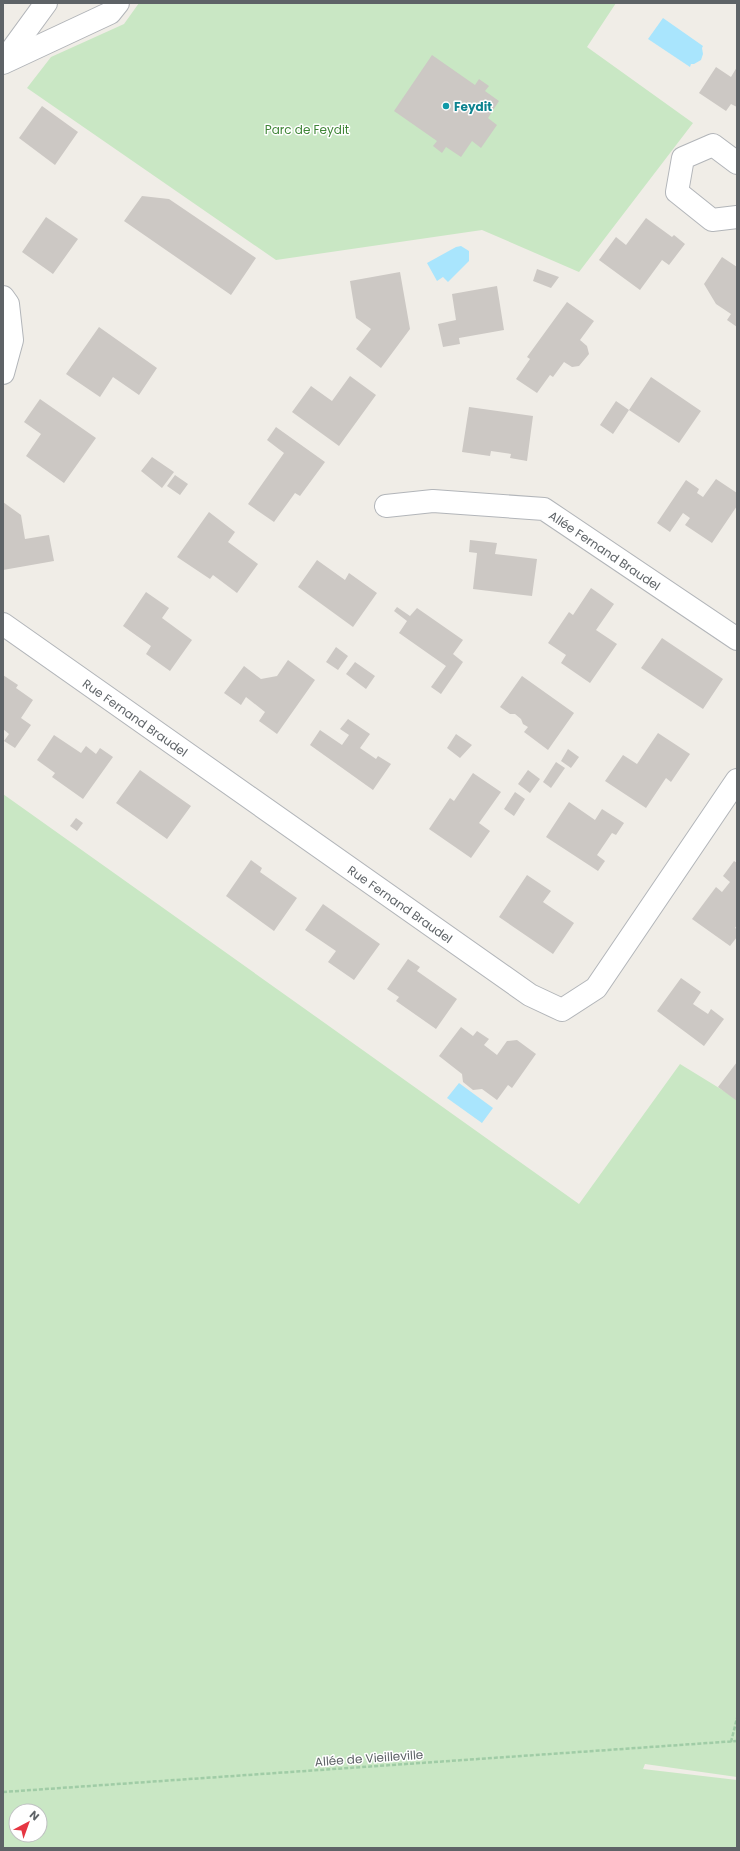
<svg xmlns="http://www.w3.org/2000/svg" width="740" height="1851" font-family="Poppins,sans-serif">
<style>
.green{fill:#c9e7c4;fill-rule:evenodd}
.water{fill:#a9e5fd}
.building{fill:#ccc8c4}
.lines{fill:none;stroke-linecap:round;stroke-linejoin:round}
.minor-casing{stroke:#b2b5b9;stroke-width:24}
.path{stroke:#a0cca6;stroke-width:2.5;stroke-dasharray:4 2;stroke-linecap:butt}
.minor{stroke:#fff;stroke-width:22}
.culture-dot{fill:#0f9aa8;stroke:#fff;stroke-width:1.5}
.labels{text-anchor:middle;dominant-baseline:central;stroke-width:3;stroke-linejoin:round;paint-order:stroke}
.culture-label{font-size:12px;font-weight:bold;fill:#0d838f;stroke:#fff;text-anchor:start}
.park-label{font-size:12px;fill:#3f8537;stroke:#fff}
.street-label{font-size:12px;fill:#5e6367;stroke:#fff}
</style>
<rect width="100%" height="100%" fill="#f0ede7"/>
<path class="green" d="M139 3H616L587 47 693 123 579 272 482 230 276 260 27 88 51 57 124 24Z
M3 794 579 1204 680 1064 737 1099V1777L645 1764 643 1769 737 1780V1848H3ZM16 1811H40V1835H16Z"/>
<path class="water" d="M663 18 703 46 702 48 703 54 701 60 694 64H691L690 67 648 39Z
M461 246 469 251V261L448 282 443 277 437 281 427 263 456 247Z
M459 1083 493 1108 482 1123 447 1098Z"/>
<path class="building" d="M432 55 475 85 479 79 489 86 485 91 499 101 488 118 497 125 481 148 472 141 461 157 446 147 442 153 433 146 437 141 394 111Z
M716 67 731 77 737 67V107L731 104 726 111 699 93Z
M42 106 78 132 55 165 19 138Z
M142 196 169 199 256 258 231 295 124 221Z
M46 217 78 239 53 274 22 252Z
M646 218 672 237 674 235 685 244 669 265 662 260 640 290 599 260 616 237 626 245Z
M722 257 737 267V327L727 320 731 314 716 304 704 284Z
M537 269 559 277 551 288 533 281Z
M400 272 410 329 381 368 356 349 371 329 356 318 350 281Z
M497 286 504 330 459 338 460 344 443 347 438 324 456 320 452 294Z
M567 302 594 321 580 340 587 346 589 354 579 366 572 367 564 362 553 377 550 375 537 393 516 379 530 359 527 357Z
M99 327 157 368 139 395 113 377 100 397 66 374Z
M350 376 376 395 339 446 292 412 311 386 332 401Z
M651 377 701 411 679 443 629 410 613 434 600 425 616 401 629 410Z
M40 399 96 438 64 483 26 456 41 434 24 422Z
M469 407 533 416 527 461 510 458 511 454 491 451 490 456 462 452Z
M276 427 325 462 300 496 295 493 274 522 248 504 284 453 267 440Z
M152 457 174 472 162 488 141 471Z
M175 475 188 484 180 495 167 486Z
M716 479 737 493V506L712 543 685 525 690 518 683 513 670 532 657 523 686 480 699 489 697 493 703 497Z
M3 502 21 515 25 539 49 535 54 561 3 570Z
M209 512 235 532 228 542 258 564 237 593 213 575 210 579 177 557Z
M470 540 497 543 495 554 537 559 532 596 473 589 477 553 469 552Z
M317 560 345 580 349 573 377 593 353 627 298 587Z
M591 588 614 604 596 630 617 644 590 683 561 663 566 655 548 643 569 612 573 615Z
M146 592 169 608 162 618 192 640 170 671 146 654 151 646 123 626Z
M397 607 410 616 417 608 463 640 453 654 463 662 441 694 431 687 446 666 399 633 407 621 394 611Z
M662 638 723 679 703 709 641 668Z
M336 647 348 656 338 670 326 662Z
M288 660 315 680 277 734 259 721 265 712 246 697 241 705 224 693 244 666 261 679 277 676Z
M355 662 375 676 366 689 346 674Z
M3 675 18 685 16 688 33 700 21 718 31 725 15 748 4 741 9 734 3 729Z
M522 676 574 713 548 750 524 732 528 727 523 724 521 719 515 714H510L500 707Z
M348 719 370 734 360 748 376 759 378 756 391 764 373 790 310 745 320 730 342 745 349 735 340 729Z
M658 733 690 754 671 782 666 778 646 808 605 781 623 755 637 764Z
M456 734 472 745 460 758 447 748Z
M54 735 81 753 86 746 96 754 100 748 113 757 83 799 52 777 55 773 37 760Z
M568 749 579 757 571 768 561 761Z
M556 762 565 768 551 788 543 782Z
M140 770 191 806 167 839 116 803Z
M528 770 540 779 530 793 518 784Z
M473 773 501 792 479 823 490 831 471 858 429 829 450 798 454 801Z
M515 792 525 799 514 816 504 809Z
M569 802 595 820 602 809 624 823 616 835 612 833 597 855 605 861 598 871 546 837Z
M76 818 83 823 77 831 70 826Z
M251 860 262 868 260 872 297 898 274 931 226 896Z
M734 861 737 863V925L735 928 737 929V937L730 946 692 919 716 887 722 892 730 882 723 876Z
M527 875 551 891 543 902 574 923 553 954 499 917Z
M323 904 380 944 354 980 328 962 336 951 305 930Z
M408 959 420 967 417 971 457 999 436 1029 396 1001 399 997 387 989Z
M681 978 701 992 693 1004 708 1014 711 1009 724 1019 704 1046 657 1011Z
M461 1027 473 1036 477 1031 489 1039 484 1045 497 1055 507 1041 517 1040 536 1054 512 1088 508 1085 497 1100 482 1089 473 1090 463 1082 462 1074 439 1056Z
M737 1062V1101L718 1087Z"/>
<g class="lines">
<defs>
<g id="minor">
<path d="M3 62 46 3"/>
<path d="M3 63 110 13 118 3"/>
<path d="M737 163 713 145 683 158 677 192 712 220 737 217"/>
<path d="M3 297 8 304 12 340 3 373"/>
<path id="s1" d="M386 506 433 501 544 509 737 639"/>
<path id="s2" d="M3 624 530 995 562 1010 596 988 737 780"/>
</g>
</defs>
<use href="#minor" class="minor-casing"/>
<path class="path" d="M731 1742 737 1718
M3 1792 737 1741"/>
<use href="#minor" class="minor"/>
</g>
<circle class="culture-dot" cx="446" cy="106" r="4"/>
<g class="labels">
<g class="culture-label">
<text x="454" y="106">Feydit</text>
</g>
<g class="park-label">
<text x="307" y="129">Parc de Feydit</text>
</g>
<g class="street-label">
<text stroke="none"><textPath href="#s1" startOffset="232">Allée Fernand Braudel</textPath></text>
<text stroke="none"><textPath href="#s2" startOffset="162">Rue Fernand Braudel</textPath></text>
<text stroke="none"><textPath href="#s2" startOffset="486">Rue Fernand Braudel</textPath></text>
<text transform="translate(369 1758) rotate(-4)">Allée de Vieilleville</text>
</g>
</g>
<rect width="740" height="1851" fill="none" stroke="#5e6367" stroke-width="8"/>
<g transform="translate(28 1823) rotate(41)"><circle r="19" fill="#ffffff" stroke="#bfc1c2"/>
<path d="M0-3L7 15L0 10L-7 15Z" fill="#e63642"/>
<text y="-6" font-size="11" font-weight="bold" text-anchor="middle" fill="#5e6367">N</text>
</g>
</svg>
